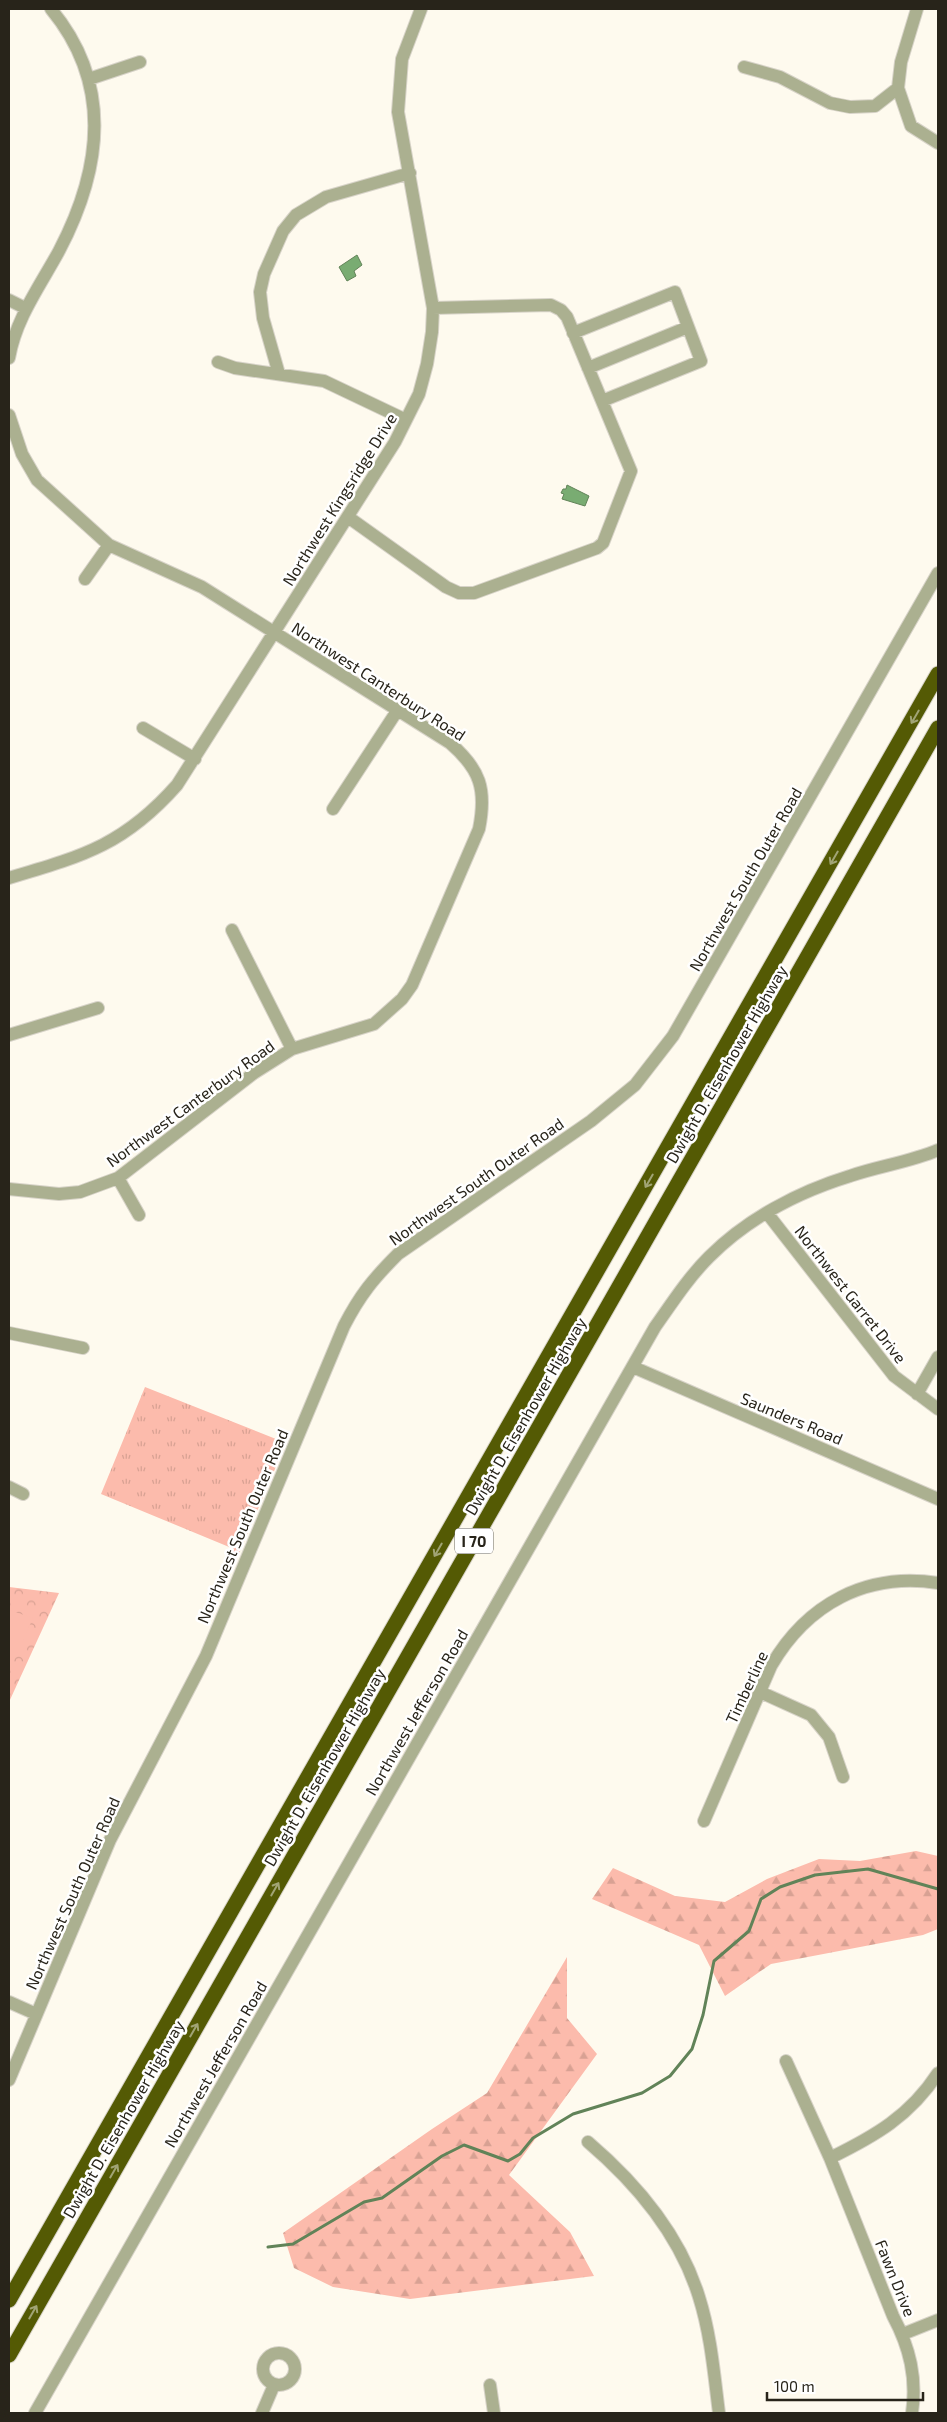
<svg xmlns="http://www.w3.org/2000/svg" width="947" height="2422" font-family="'Exo 2',sans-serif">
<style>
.grass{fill:url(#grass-tufts)}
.forest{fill:url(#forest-firs)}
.park{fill:url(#park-crowns)}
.pitch{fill:#fcbbac}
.water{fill:#79ac72;stroke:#618358}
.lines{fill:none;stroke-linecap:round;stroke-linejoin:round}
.stream{stroke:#618358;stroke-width:3}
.minor-casing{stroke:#d7d3c8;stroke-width:14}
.highway-casing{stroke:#d7d3c8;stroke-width:17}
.minor{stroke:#abb090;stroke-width:12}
.highway{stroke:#545a04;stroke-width:15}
.oneway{stroke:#a1a475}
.labels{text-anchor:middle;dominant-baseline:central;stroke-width:5;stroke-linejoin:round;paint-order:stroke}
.shield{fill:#fff;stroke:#68665f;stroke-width:1}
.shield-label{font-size:15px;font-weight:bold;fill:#28241a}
.street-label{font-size:16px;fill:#28241a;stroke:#fff}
</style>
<defs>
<pattern id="grass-tufts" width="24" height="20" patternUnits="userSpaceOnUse" patternTransform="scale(1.25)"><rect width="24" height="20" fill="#fcbbac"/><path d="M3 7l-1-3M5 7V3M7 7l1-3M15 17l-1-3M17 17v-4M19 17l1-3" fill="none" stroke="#d8a193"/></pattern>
<pattern id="forest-firs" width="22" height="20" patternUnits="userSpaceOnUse" patternTransform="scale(1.25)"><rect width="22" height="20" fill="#fcbbac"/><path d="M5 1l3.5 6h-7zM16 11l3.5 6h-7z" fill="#d8a193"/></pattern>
<pattern id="park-crowns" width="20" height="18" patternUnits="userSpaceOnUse" patternTransform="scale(1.25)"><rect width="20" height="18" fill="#fcbbac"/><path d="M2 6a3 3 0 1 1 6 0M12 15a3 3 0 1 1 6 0" fill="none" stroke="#d8a193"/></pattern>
</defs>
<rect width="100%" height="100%" fill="#fefaee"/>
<path class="grass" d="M145 1387 286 1443 238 1556 232 1554 234 1549 101 1494Z"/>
<path class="forest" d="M916 1851 938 1856V1929L923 1935 771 1964 725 1996 699 1945 592 1899 613 1868 675 1896 725 1902 767 1879 819 1859 860 1861Z
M567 1957V2018L597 2054 509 2175 570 2232 594 2276 410 2299 333 2287 294 2268 283 2233 432 2129 487 2093Z"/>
<path class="park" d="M9 1587 59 1593 9 1702Z"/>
<path class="pitch" d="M9 1610 33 1618 9 1671Z"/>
<path class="water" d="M357 255 362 265 354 271 356 276 347 281 339 267Z
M567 485 589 496 585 506 562 499 564 494 561 493 563 489H566Z"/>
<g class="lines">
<path class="stream" d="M268 2247 293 2244 364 2202 382 2198 442 2156 464 2145 508 2161 520 2154 533 2138 573 2114 642 2093 670 2076 692 2049 703 2015 714 1961 749 1931 761 1899 780 1887 815 1875 868 1869 938 1889"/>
<defs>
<path id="minor" d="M917 9 901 62 898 88 911 126 938 143
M744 67 780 77 830 103 850 107 875 106 898 88
M89 79 140 62
M9 300 25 308
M573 333 675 292 701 361 602 401
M9 358C16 318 40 286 59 251 102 169 113 84 51 9
M218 362 235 368 324 381 406 420
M588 368 688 327
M279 374 263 318 260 292 264 274 283 231 296 215 326 197 410 173
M9 415 22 454 37 480 109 545 202 587 450 743C480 769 487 789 479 829L412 985 402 999 374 1024 292 1049 254 1073 118 1178 80 1192 59 1194 9 1189
M348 517 446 587 459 593H474L597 548 603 543 631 471 567 317 561 310 551 305 433 308
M85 579 109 545
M143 728 195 759
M333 809 397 711
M9 878C83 856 124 845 177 785L395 442 419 394 427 364 432 332 433 308 398 112 402 59 421 9
M232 930 292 1049
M9 1035 98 1008
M118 1178 139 1215
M767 1213 894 1376 938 1409
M9 1333 83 1348
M633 1367 938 1499
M917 1394 938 1357
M9 1487 23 1494
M760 1692 811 1715 829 1737 843 1777
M704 1821 771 1666C807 1604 866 1572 938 1583
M9 2002 36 2014
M786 2061 830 2158 893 2316C910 2348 917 2378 912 2413
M9 2080 110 1840 206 1656 344 1326C360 1295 373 1279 398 1254L591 1121 635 1085 673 1036 938 573
M588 2142C636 2183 680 2235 699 2297 711 2335 714 2374 719 2413
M830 2158C875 2136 910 2116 938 2073
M903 2334 938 2320
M263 2369a16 16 0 1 1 32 0a16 16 0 1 1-32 0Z
M490 2385 494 2413
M35 2413 655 1327C672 1303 688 1278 709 1257 747 1219 798 1192 850 1176 879 1166 910 1162 938 1150
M262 2413 274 2385"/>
<path id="highway" d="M9 2300 938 674
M9 2355 938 728"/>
</defs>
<use href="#minor" class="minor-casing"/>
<use href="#highway" class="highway-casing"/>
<use href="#minor" class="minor"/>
<use href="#highway" class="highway"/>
</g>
<defs><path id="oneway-shaft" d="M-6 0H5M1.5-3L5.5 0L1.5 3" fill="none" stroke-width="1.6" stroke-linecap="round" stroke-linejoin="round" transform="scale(1.25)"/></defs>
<g class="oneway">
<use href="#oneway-shaft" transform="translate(915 717) rotate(120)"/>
<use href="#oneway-shaft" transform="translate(834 858) rotate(120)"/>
<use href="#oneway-shaft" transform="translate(649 1181) rotate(120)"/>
<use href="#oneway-shaft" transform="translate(438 1550) rotate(120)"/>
<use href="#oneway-shaft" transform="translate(275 1889) rotate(-60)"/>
<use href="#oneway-shaft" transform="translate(194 2030) rotate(-60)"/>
<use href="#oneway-shaft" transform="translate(114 2171) rotate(-60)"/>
<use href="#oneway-shaft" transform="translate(33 2312) rotate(-60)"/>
</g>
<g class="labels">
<rect class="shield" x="455" y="1528.5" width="38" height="25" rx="4"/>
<g class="shield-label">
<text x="474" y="1541">I 70</text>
</g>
<g class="street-label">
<text transform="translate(339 499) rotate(-58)">Northwest Kingsridge Drive</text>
<text transform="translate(379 681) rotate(33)">Northwest Canterbury Road</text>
<text transform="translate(745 879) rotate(-60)">Northwest South Outer Road</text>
<text transform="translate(726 1064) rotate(-60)">Dwight D. Eisenhower Highway</text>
<text transform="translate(190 1103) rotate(-36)">Northwest Canterbury Road</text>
<text transform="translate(476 1181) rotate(-35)">Northwest South Outer Road</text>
<text transform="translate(851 1294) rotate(52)">Northwest Garret Drive</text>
<text transform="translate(525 1416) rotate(-60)">Dwight D. Eisenhower Highway</text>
<text transform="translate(792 1418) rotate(23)">Saunders Road</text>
<text transform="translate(242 1526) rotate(-67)">Northwest South Outer Road</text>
<text transform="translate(746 1687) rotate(-65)">Timberline</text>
<text transform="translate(416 1712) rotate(-60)">Northwest Jefferson Road</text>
<text transform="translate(324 1767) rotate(-60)">Dwight D. Eisenhower Highway</text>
<text transform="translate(72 1893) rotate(-66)">Northwest South Outer Road</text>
<text transform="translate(215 2064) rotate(-60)">Northwest Jefferson Road</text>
<text transform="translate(123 2119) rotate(-60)">Dwight D. Eisenhower Highway</text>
<text transform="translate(896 2278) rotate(68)">Fawn Drive</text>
</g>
</g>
<rect width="947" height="2422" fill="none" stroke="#28241a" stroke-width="20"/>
<path d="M767 2392v8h156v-8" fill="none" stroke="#28241a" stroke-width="2.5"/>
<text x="774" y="2392" font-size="15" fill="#28241a" stroke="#ffffff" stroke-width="4" paint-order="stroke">100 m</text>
</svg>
